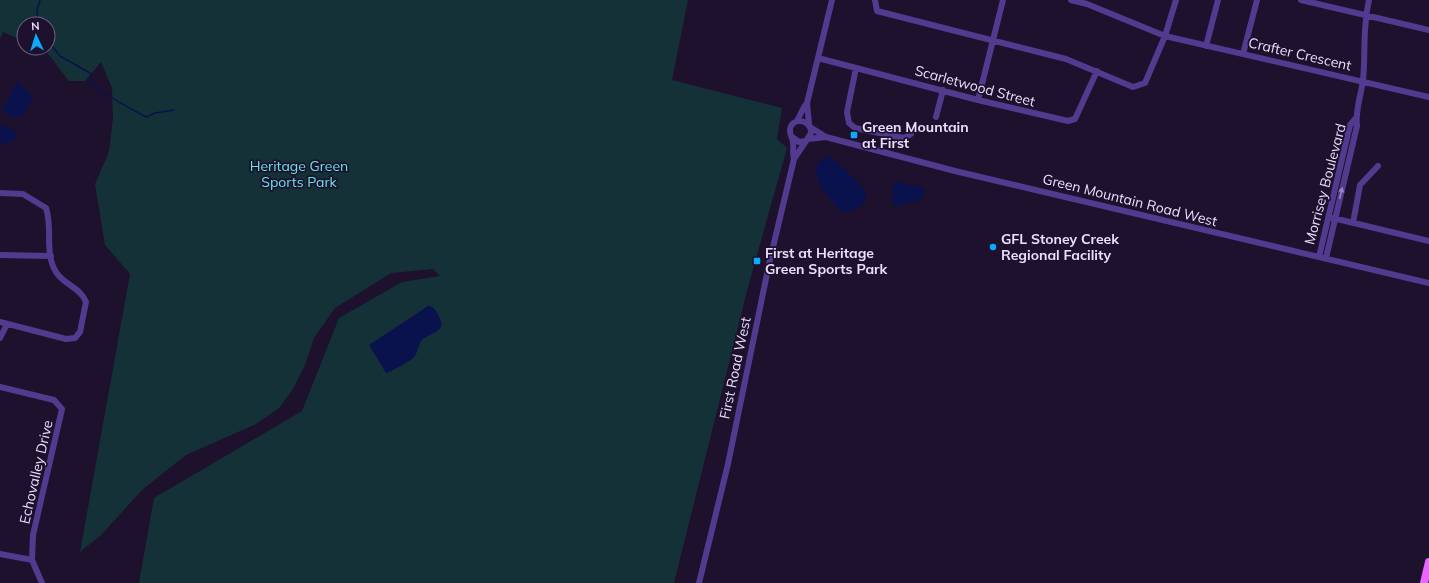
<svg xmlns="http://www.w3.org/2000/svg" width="1429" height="583" font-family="Mulish,sans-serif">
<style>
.green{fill:#143138}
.water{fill:#0a124e}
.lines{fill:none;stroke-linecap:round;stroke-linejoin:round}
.stream{stroke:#0a124e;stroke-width:1.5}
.minor{stroke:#523b8e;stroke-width:6}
.major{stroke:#eb65ff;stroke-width:8}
.oneway{fill:#9684c1}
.poi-dot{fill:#0aabff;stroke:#1d112e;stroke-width:1.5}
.labels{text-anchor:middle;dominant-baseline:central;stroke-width:3.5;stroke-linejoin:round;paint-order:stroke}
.street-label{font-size:14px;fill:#eadeff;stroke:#1d112e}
.poi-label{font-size:14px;font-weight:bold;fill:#eadeff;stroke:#1d112e;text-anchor:start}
.park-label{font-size:14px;fill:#65e5e4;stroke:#1d112e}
</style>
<rect width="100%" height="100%" fill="#1d112e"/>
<path class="green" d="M0 0H688L672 80 782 108 777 139 787 148 748 287 674 583H139L154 498 302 411 339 318 402 282 440 276 433 269 391 273 335 308 314 338 305 365 293 389 279 408 256 424 186 455 143 489 101 535 80 552 130 274 105 245 95 184 109 152 113 118 112 88 101 62 85 81H69L46 51 39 48H48V24H24V41L3 32 0 39Z"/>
<path class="water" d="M17 82 32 96V100L23 115 14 118 2 111Z
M0 124 17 132V137L9 143H0Z
M827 157C833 158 838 164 843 168 849 174 858 181 863 188 873 205 853 212 841 212L821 188 815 169 821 159Z
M897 182 924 188 925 192 921 200 897 206 892 204 894 183Z
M428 306C433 306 435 309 437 313 450 332 431 332 422 340 418 345 418 353 414 357 411 361 391 372 386 373L369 345Z"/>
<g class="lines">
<path class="stream" d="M38 24 37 11 40 0
M48 41 60 56 90 73C91 75 91 80 92 82 96 91 135 111 146 117L155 113 174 110"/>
<path class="minor" d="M875 0 877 11 1066 59 1133 87 1145 83 1165 36 1176 0
M1071 0 1087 4 1165 36 1429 97
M1301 0 1429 30
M1206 46 1218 0
M1243 54 1257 0
M818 58 978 100 1068 121 1075 119 1097 71
M856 68 847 112 849 123 855 128 904 138 911 134
M978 100 1003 0
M936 117 943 90
M797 121 804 107 807 103
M809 124 807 103 832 0
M810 127 826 137 955 171 1429 283
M792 137 799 142 806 141 811 133C812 119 790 116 790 131 790 135 793 139 793 143 794 149 792 153 794 159
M808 139 826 137
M0 193 23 194 46 208C53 228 44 253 56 272 63 284 81 288 86 302L80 332 75 338 66 339 0 322
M1333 218 1429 241
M1353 223 1360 185 1378 166
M0 255 51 256
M1319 257 1350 125 1356 118
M1326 258 1357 126C1355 110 1361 96 1363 80 1366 51 1362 30 1369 0
M0 338 7 324
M0 387 54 400 62 409 33 535 32 560 42 583
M0 554 32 560
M699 583 728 464 769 264 794 159 806 141"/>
<path class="major" d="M1424 583 1429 562"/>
</g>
<defs><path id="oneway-solid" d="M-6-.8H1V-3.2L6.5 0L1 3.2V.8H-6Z"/></defs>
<use class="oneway" href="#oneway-solid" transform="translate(1341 193) rotate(-77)"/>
<g class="poi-dot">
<rect x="850" y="131" width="8" height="8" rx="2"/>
<circle cx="993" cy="247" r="4"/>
<rect x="753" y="257" width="8" height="8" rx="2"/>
</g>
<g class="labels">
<g class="street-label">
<text transform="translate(1300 54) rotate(13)">Crafter Crescent</text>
<text transform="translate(975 86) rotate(15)">Scarletwood Street</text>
<text transform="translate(1325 184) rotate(-75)">Morrisey Boulevard</text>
<text transform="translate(1130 200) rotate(14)">Green Mountain Road West</text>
<text transform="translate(735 368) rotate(-78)">First Road West</text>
<text transform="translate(36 472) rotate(-77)">Echovalley Drive</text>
</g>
<g class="poi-label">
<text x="862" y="127">Green Mountain<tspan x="862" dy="16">at First</tspan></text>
<text x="1001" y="239">GFL Stoney Creek<tspan x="1001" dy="16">Regional Facility</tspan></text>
<text x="765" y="253">First at Heritage<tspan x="765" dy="16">Green Sports Park</tspan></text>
</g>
<g class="park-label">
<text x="299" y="166">Heritage Green<tspan x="299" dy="16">Sports Park</tspan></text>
</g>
</g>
<g transform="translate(36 36) rotate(356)"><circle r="19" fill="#1d112e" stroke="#6f6382"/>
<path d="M0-3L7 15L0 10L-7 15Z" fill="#0aabff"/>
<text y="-6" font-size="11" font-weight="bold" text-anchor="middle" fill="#eadeff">N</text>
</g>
</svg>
